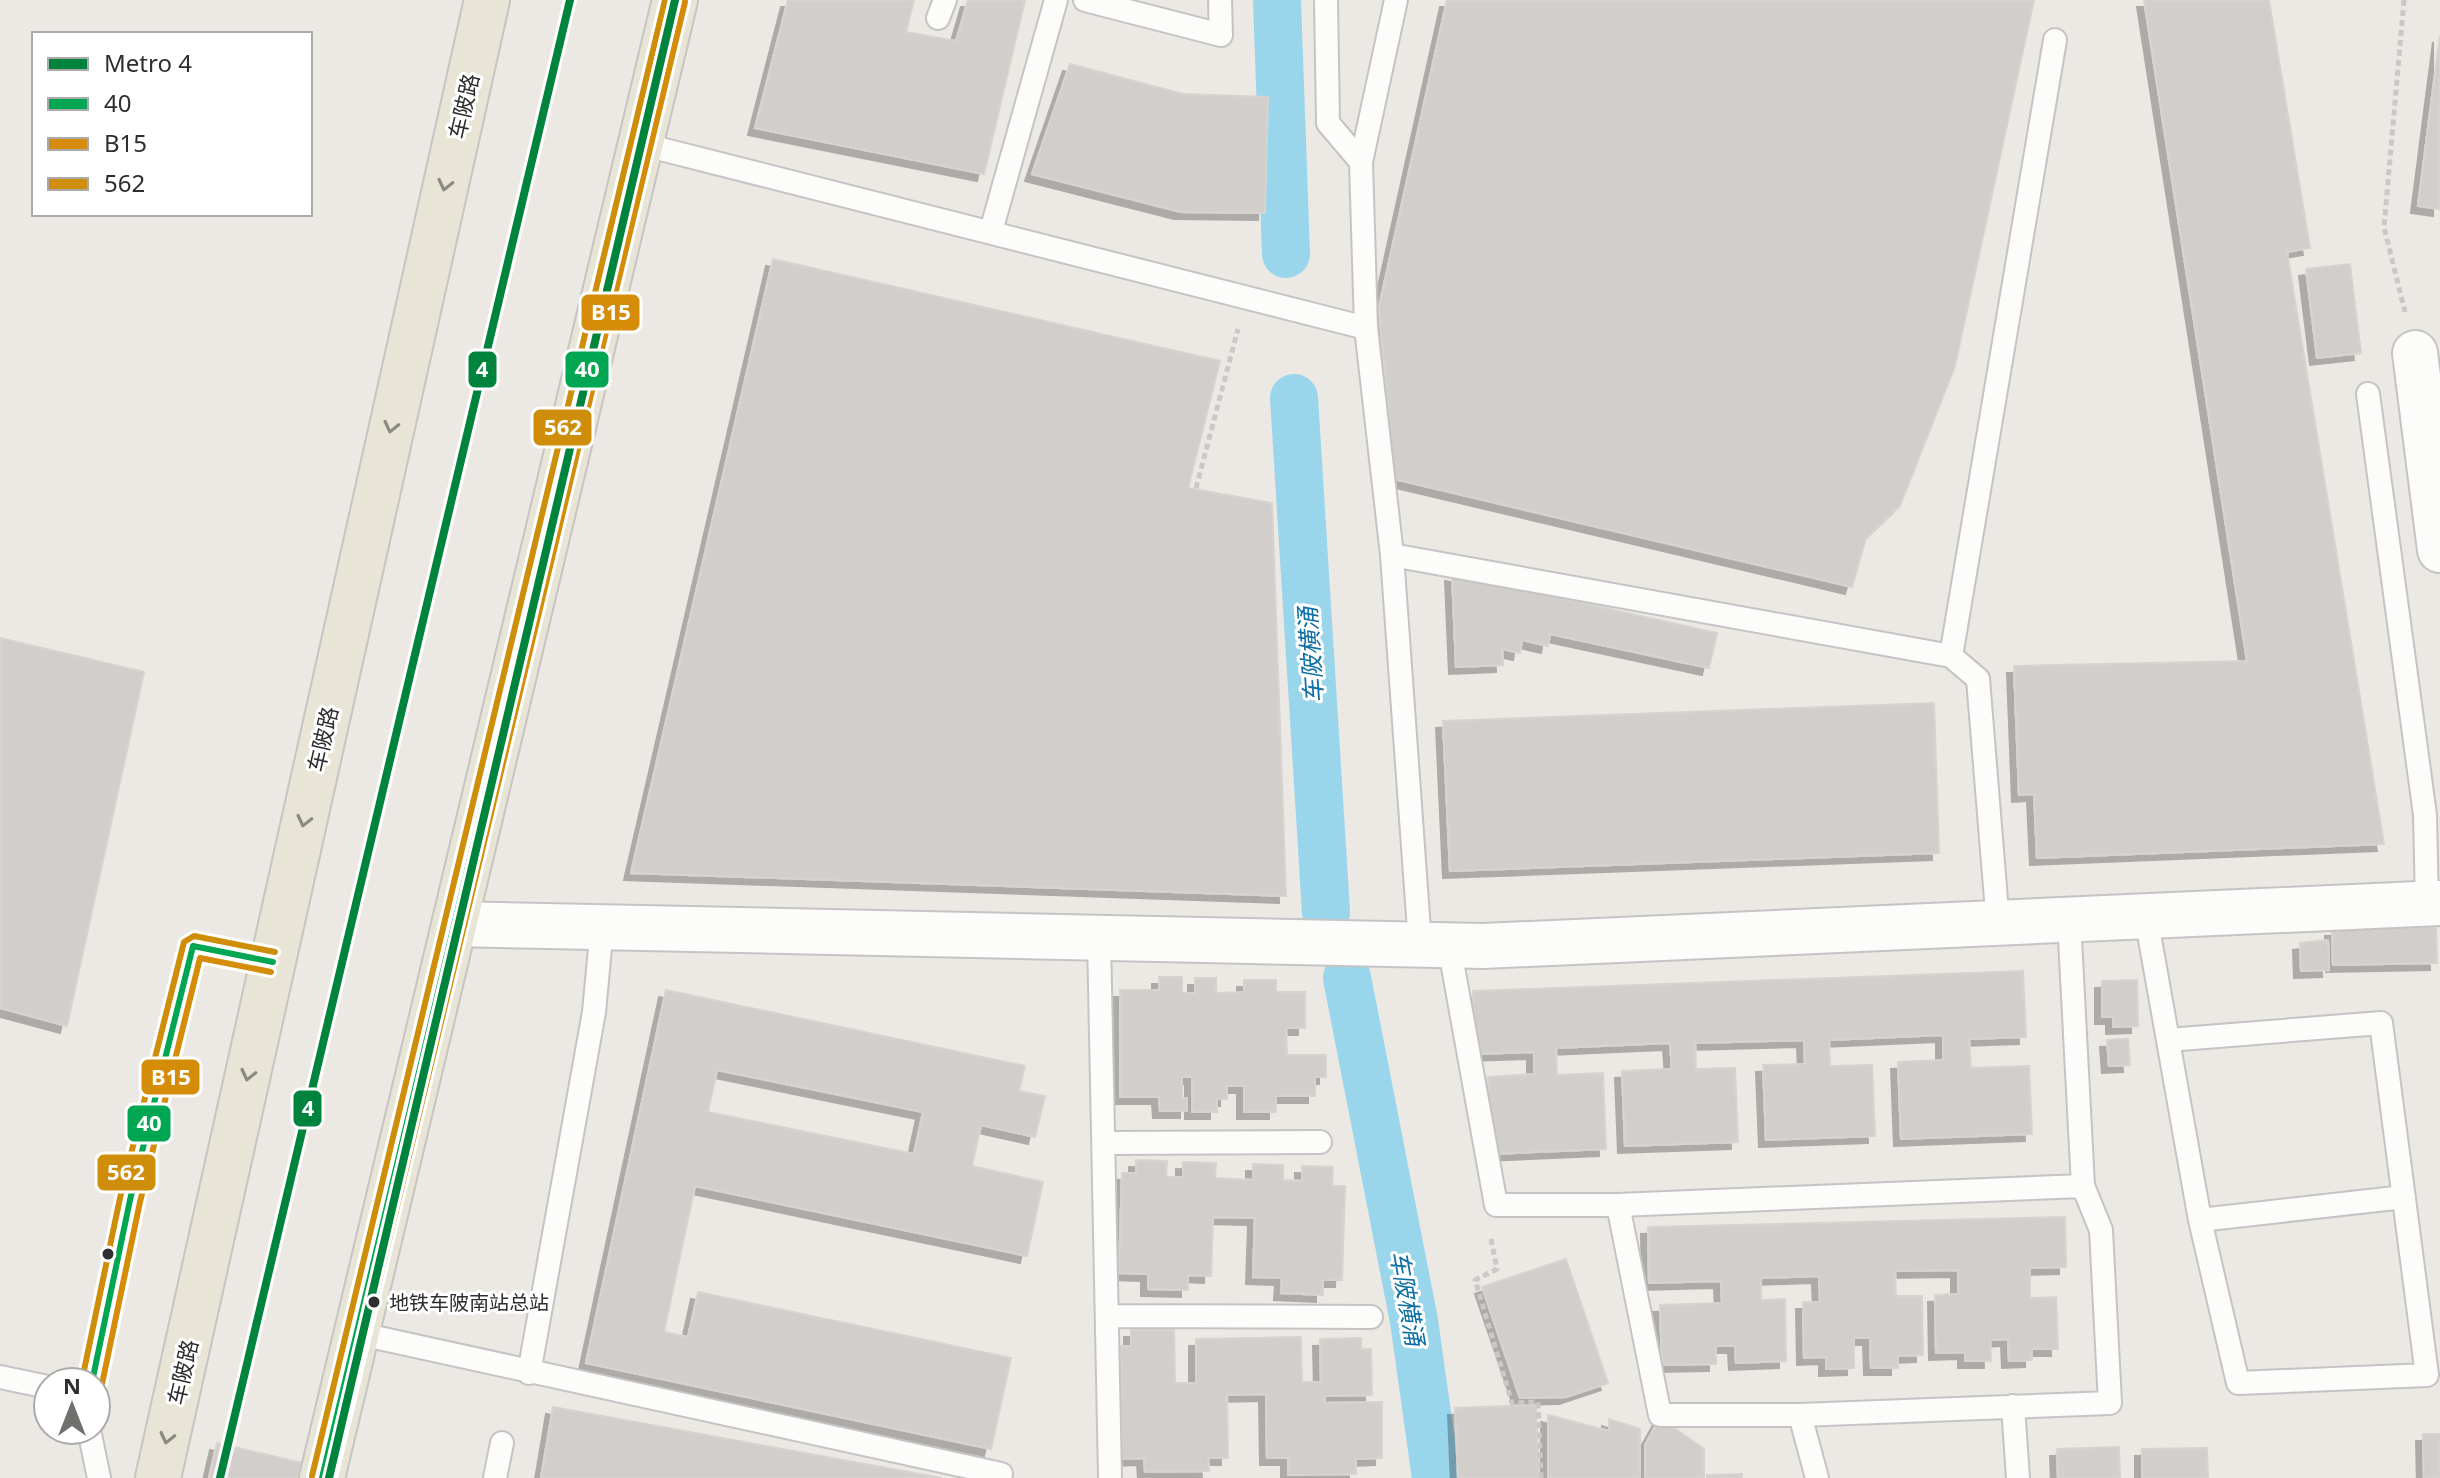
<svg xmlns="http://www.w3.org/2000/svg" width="2440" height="1478" font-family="'Noto Sans','Noto Sans SC',sans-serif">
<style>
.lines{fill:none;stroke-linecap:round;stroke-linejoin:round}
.canal{stroke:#99d6ec;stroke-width:48}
.building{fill:#d1cecb;stroke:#d7d4d0;stroke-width:2;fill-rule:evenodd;filter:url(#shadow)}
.lane-casing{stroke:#c5c4c5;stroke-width:26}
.street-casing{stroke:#c5c4c5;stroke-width:48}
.primary-casing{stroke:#c6c5c4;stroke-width:48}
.path{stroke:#c9c9c8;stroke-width:5;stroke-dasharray:6 4;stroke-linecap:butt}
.lane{stroke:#fcfcfb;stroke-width:22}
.street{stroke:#fcfcfb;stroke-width:44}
.primary{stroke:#e8e4d6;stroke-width:44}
.bus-1-casing{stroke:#fff;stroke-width:12}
.bus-2-casing{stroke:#fff;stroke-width:12}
.bus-3-casing{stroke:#fff;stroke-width:12}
.bus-1{stroke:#00a651;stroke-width:6}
.bus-2{stroke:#d58d09;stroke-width:6}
.bus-3{stroke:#cf8e09;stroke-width:6}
.metro-1-casing{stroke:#fff;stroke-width:14}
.metro-1{stroke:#00843d;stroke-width:8}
.oneway{stroke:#8b8982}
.bus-dot{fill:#2e2e2e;stroke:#fff;stroke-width:3}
.labels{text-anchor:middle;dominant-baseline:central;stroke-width:6;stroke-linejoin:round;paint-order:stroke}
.bus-label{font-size:20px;fill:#2e2e2e;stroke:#fff;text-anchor:start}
.street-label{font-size:22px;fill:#2e2e2e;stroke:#fff}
.water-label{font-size:24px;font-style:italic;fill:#0d6fa3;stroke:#fff}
.line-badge{stroke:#fff;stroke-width:3}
.badge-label{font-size:22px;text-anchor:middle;font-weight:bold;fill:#fff}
</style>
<defs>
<filter id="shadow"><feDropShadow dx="-7" dy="7" stdDeviation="0" flood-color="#0004"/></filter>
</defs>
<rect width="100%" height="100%" fill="#ece8e4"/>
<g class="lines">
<path class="canal" d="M1277 0 1286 254
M1294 398 1326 912
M1347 978 1414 1321 1436 1478"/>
</g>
<path class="building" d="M788 0H914L906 32 956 41 968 0H1025L984 174 755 128Z
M1447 0H2034L1955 366 1900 506 1866 538 1852 587 1394 479 1379 307Z
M2144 0H2269L2310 248 2287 252 2384 844 2037 858 2034 794 2019 795 2014 666 2247 661Z
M2440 35V209L2418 206Z
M1070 64 1183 94 1268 97 1265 213 1181 212 1032 174Z
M773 259 1220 361 1188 488 1272 503 1286 896 631 873Z
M2350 264 2361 353 2317 358 2306 269Z
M1452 574 1717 633 1709 668 1550 634 1548 646 1522 640 1520 653 1502 649 1503 665 1456 667Z
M0 638 144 672 67 1026 0 1008Z
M1934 703 1939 853 1450 871 1443 721Z
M2436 927 2437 963 2333 965 2332 929Z
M2328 940 2329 970 2301 971 2300 943Z
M2023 971 2026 1037 1969 1039 1971 1068 2029 1066 2032 1134 1901 1139 1898 1062 1943 1060V1035L1829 1040 1830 1066 1872 1065 1875 1136 1766 1140 1763 1065 1805 1064 1804 1040 1695 1043 1696 1069 1735 1068 1738 1142 1625 1146 1622 1071 1672 1069 1670 1043 1556 1048 1557 1075 1603 1073 1606 1149 1491 1154 1488 1077 1534 1074V1052L1475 1054 1473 991Z
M1159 977H1182V993H1195V978H1216V993L1244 992V980H1276V992H1305V1028H1286L1287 1055H1326V1077H1315V1096H1276V1112H1244V1086H1227V1099H1217V1112H1192V1077H1182V1098H1187V1111H1160L1159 1097H1120V990H1159Z
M2137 980 2138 1026 2113 1027V1017H2102V981Z
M666 990 1025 1066 1019 1091 1045 1096 1035 1137 981 1125 972 1166 1043 1182 1027 1256 695 1186 664 1332 688 1337 698 1292 1011 1358 991 1449 586 1363ZM717 1070 923 1112 914 1154 708 1112Z
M2128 1039 2130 1065 2109 1066 2107 1040Z
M1136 1160 1167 1161 1166 1177H1183V1162L1216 1163 1215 1178 1253 1180V1164L1283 1165V1180L1302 1181V1166L1333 1167 1332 1186H1345L1342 1280H1323V1295L1281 1293 1282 1278 1253 1277 1255 1218 1213 1217 1211 1276 1188 1275V1290L1148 1289V1274L1119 1273 1122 1173H1136Z
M2065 1217 2066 1267 2030 1268V1298L2056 1297 2058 1349H2032V1360L2009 1361 2008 1339 1990 1340 1991 1361H1965V1352L1936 1353 1935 1295 1958 1294V1270L1895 1271 1896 1296H1922L1923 1355 1898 1356V1368H1871L1870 1338H1854V1368L1826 1369V1357L1804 1358 1803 1302H1820L1819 1276 1761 1278V1300L1785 1299 1786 1361 1736 1363 1735 1346H1716V1364L1662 1365 1660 1305 1722 1303 1721 1281 1649 1283 1648 1227Z
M1566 1259 1608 1383 1566 1397 1520 1398 1482 1287Z
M1131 1330H1174L1175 1383H1196V1339L1301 1337 1302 1382H1321L1320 1339 1361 1338V1349H1371L1372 1395 1325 1396V1403L1382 1402V1458L1356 1459V1474L1288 1475V1458H1267L1266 1394 1227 1395 1228 1458H1208L1209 1471 1145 1472 1144 1458 1122 1459 1121 1346H1131Z
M1536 1405 1539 1478H1458L1455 1408Z
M553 1407 942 1478H541Z
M1548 1415 1609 1431V1419L1640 1429V1478H1548Z
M1660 1418 1704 1449V1478H1645V1445Z
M2423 1434H2440V1478H2424Z
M217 1443 341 1472 339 1478H209Z
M2119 1447 2120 1478H2058L2057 1449Z
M2207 1448 2208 1478H2142V1449Z
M1742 1474V1478H1707V1475Z"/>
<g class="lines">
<defs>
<path id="lane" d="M1085 0 1221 35 1220 0
M1326 0 1328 123 1361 162
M938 18 945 0
M641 144 1366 328 1392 555 1420 944
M991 231 1056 0
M1366 328 1361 162 1396 0
M2368 394 2425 815 2427 904
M1392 555 1951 656 1978 679 1998 924
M1951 656 2055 40
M2146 917 2200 1220 2238 1383 2427 1375 2381 1023 2168 1040
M1099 937 1110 1476
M1449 945 1496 1205H1618L2083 1186
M1106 1143 1320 1142
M1618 1205 1660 1415H1800L2110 1403 2101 1230 2083 1186 2069 920
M2200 1220 2404 1197
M1108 1316 1371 1317
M356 1333 1001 1474
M529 1373 594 1012 602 927
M0 1377 48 1387
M92 1382 130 1200 193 946 273 962
M2013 1406 2018 1478
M1800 1415 1817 1478
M89 1430 99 1478
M495 1478 502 1443"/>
<path id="street" d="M2415 353 2440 550
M455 924 1483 946 2440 903"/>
<path id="primary" d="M158 1478 487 0
M322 1478 675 0"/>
</defs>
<use href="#lane" class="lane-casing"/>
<use href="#street" class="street-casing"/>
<use href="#primary" class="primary-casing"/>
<path class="path" d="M2404 0 2384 227 2405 312
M1196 488 1238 329
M1491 1239 1497 1269 1475 1280 1512 1403 1538 1402 1541 1478"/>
<use href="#lane" class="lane"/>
<use href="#street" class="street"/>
<use href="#primary" class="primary"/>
<defs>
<path id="bus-1" d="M92 1382 130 1200 193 946 273 962
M322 1478 675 0"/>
<path id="bus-2" d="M102 1384 140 1202 200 958 271 972
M332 1478 685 2"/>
<path id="bus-3" d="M82 1380 120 1198 184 942 194 936 275 952
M312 1476 665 0"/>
</defs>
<use href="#bus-1" class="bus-1-casing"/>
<use href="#bus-2" class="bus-2-casing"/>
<use href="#bus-3" class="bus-3-casing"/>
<use href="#bus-1" class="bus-1"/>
<use href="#bus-2" class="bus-2"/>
<use href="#bus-3" class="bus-3"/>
<defs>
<path id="metro-1" d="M220 1478 570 0
M329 1478 675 0"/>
</defs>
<use href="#metro-1" class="metro-1-casing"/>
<use href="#metro-1" class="metro-1"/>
</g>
<defs><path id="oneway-chevron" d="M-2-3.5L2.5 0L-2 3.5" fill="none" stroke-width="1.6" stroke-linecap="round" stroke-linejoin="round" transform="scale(2)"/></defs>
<g class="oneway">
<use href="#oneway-chevron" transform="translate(445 185) rotate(103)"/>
<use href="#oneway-chevron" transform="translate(391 427) rotate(103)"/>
<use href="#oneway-chevron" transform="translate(304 821) rotate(103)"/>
<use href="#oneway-chevron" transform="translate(248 1075) rotate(103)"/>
<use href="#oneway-chevron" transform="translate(167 1438) rotate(103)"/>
</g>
<g class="bus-dot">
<circle cx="108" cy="1254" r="7"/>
<circle cx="374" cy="1302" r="7"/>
</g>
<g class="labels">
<g class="bus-label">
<text x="389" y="1302">地铁车陂南站总站</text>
</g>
<g class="street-label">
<text transform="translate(463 106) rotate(-77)">车陂路</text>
<text transform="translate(322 739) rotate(-77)">车陂路</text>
<text transform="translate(182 1372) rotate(-77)">车陂路</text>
</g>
<g class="water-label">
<text transform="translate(1310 655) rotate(-94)">车陂横涌</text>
<text transform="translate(1408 1298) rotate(80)">车陂横涌</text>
</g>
</g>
<g class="line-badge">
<rect x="580" y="293" width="61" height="39" rx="8" fill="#d58d09"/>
<rect x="564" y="350" width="46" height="39" rx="8" fill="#00a651"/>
<rect x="467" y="350" width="31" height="39" rx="8" fill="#00843d"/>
<rect x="532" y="408" width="61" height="39" rx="8" fill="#cf8e09"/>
<rect x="140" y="1058" width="61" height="38" rx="8" fill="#d58d09"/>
<rect x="292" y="1089" width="31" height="39" rx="8" fill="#00843d"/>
<rect x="126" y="1104" width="46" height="39" rx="8" fill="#00a651"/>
<rect x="96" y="1153" width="61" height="39" rx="8" fill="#cf8e09"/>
</g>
<g class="badge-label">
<text x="611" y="320">B15</text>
<text x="587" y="377">40</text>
<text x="482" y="377">4</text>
<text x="563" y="435">562</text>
<text x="171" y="1085">B15</text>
<text x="308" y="1116">4</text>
<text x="149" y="1131">40</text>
<text x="126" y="1180">562</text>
</g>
<rect x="32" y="32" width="280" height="184" fill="#ffffff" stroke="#ababab" stroke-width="2"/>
<rect x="48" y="58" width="40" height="12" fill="#00843d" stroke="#ababab" stroke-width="2"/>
<text x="104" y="72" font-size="24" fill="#2e2e2e">Metro 4</text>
<rect x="48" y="98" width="40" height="12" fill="#00a651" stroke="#ababab" stroke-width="2"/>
<text x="104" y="112" font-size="24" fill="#2e2e2e">40</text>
<rect x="48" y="138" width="40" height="12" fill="#d58d09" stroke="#ababab" stroke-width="2"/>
<text x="104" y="152" font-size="24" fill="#2e2e2e">B15</text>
<rect x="48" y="178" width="40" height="12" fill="#cf8e09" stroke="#ababab" stroke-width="2"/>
<text x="104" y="192" font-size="24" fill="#2e2e2e">562</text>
<g transform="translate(72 1406)"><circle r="38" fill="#ffffff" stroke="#ababab" stroke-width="2"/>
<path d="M0-6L14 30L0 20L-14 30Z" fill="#706f6e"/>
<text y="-12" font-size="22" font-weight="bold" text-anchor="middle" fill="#2e2e2e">N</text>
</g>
</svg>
